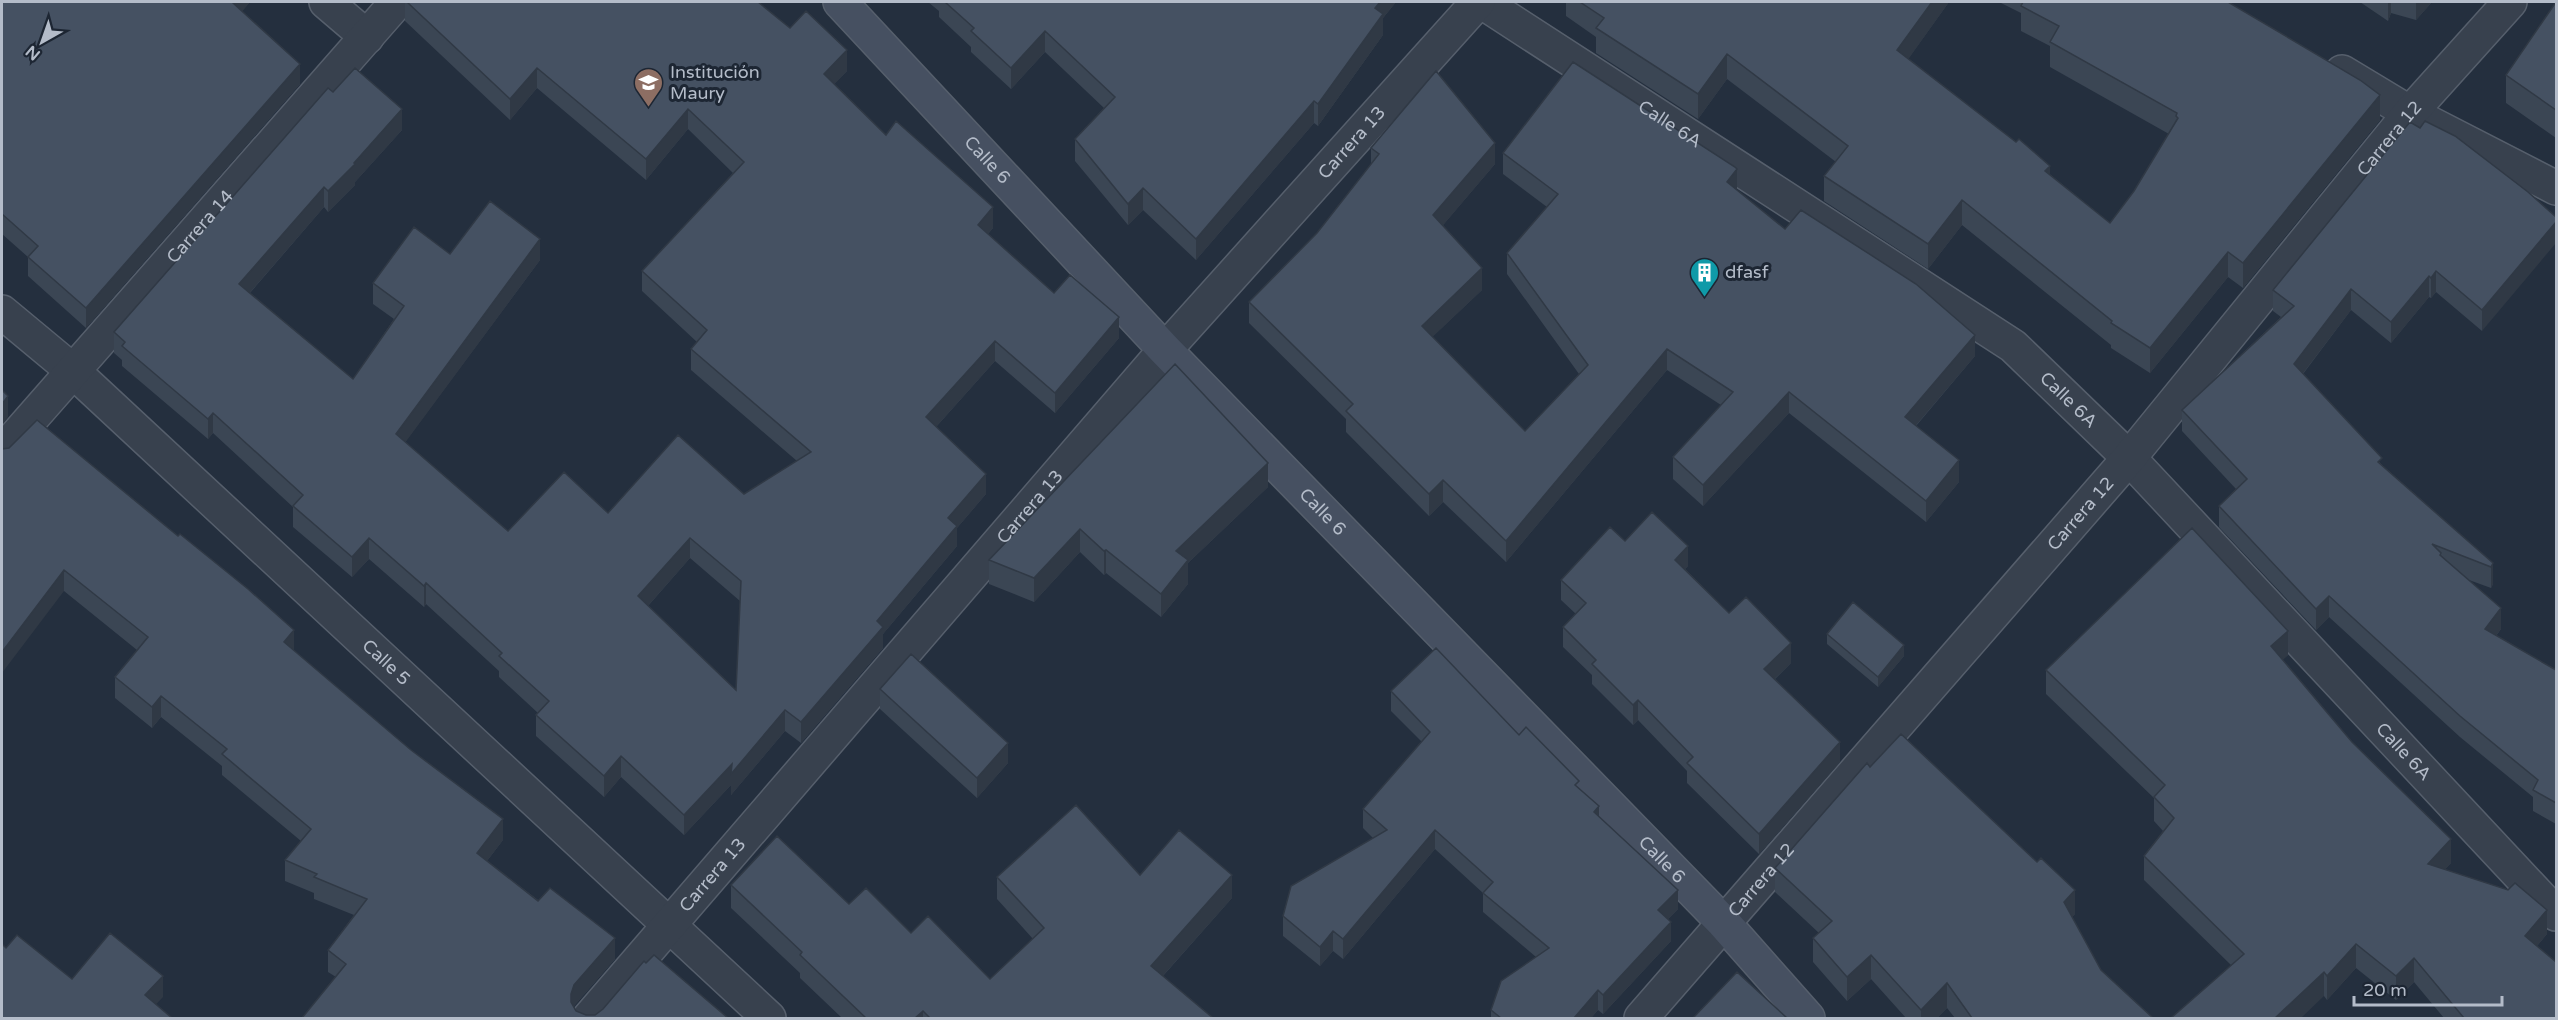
<svg xmlns="http://www.w3.org/2000/svg" width="2558" height="1020" font-family="'Varela Round',sans-serif">
<style>
.lines{fill:none;stroke-linecap:round;stroke-linejoin:round}
.street-casing{stroke:#565f6c;stroke-width:36}
.secondary-casing{stroke:#565f6c;stroke-width:36}
.street{stroke:#38414e;stroke-width:33}
.secondary{stroke:#465061;stroke-width:33}
.wall{fill:#3b4654;fill-rule:evenodd}
.shaded-wall{fill:#303945}
.building{fill:#455162;stroke:#303945;stroke-width:1.5;fill-rule:evenodd}
.labels{text-anchor:middle;dominant-baseline:central;stroke-width:6;stroke-linejoin:round;paint-order:stroke}
.poi-label{font-size:18px;fill:#b4bcc9;stroke:#1d2633;text-anchor:start}
.street-label{font-size:18px;fill:#b4bcc9;stroke:#1d2633}
</style>
<rect width="100%" height="100%" fill="#242f3e"/>
<g class="lines">
<defs>
<g id="street">
<path d="M326 2 367 37"/>
<path id="s1" d="M1482 2 2013 346 2129 458 2556 914"/>
<path d="M2342 72 2410 113 2556 188"/>
<path id="s2" d="M2 312 73 371 769 1018"/>
<path id="s3" d="M2 452 397 2"/>
<path id="s4" d="M589 1018 1165 350 1478 2"/>
<path id="s5" d="M1641 1018 2129 458 2410 113 2510 2"/>
</g>
<g id="secondary">
<path id="s6" d="M840 2 1165 350 1723 922 1808 1018"/>
</g>
</defs>
<use href="#street" class="street-casing"/>
<use href="#secondary" class="secondary-casing"/>
<use href="#street" class="street"/>
<use href="#secondary" class="secondary"/>
</g>
<path class="wall" d="M2 2H250L242 11 300 84 86 328 28 276V257L2 234Z
M405 2H758L790 28 847 71 834 84 886 135 993 228 988 234 1054 293 1119 338 1055 413 995 361 936 427 986 494 957 528V546L883 634V648L801 743 785 731 731 795V785L684 835 621 777 604 797 536 736V715L538 713 499 677V671L426 604 424 607 369 559 352 577 293 527V507L213 433 208 439 122 366V360L114 353V332L333 92 402 130 355 182V185L328 212 324 207 250 293 353 379 394 319 373 304V283L450 254 540 260 405 442 508 531 608 513 744 494 797 461 691 370V349L697 342 642 291V271L733 173 688 129 646 180 537 88 510 120 405 21ZM690 558 740 601 736 690 648 606Z
M928 2H1396L1383 18V35L1318 126 1314 123 1196 260 1143 210 1128 225 1075 161V139L1104 108 1045 52 1011 89 971 52V47L939 17V11Z
M1566 2H1949L1908 59 2110 223 2134 191 2169 134 2050 67V46L2021 31V13L1999 2H2228L2380 120 2243 288 2228 277 2150 373 2111 348V345L1962 225 1928 269 1824 201V176L1836 162 1727 79 1698 119 1596 53V37L1566 16Z
M2360 2H2432L2416 20 2391 13 2388 21Z
M2556 2V138L2506 103V75Z
M2420 128 2528 192 2482 331 2436 292 2431 298 2429 297 2391 343 2351 310 2303 374 2382 465 2493 563V584L2491 588 2469 580 2501 629 2496 636 2556 670V824L2533 811V797L2460 737 2329 617 2316 630 2219 527V506L2236 489 2182 431V410L2281 317 2273 311V290Z
M1371 148 1495 164 1443 225 1482 290 1432 337 1525 431 1579 374 1507 274V253L1547 207 1503 174V153L1737 190 1785 229 1975 356 1916 426 1959 482 1926 522 1789 413 1703 506 1673 479V457L1721 405 1667 370 1506 562 1443 502 1429 516 1346 432V419L1249 323V302L1317 233 1371 164Z
M1175 364 1268 487 1188 563V584L1161 617 1106 573 1104 575 1080 552 1034 602 989 584V560Z
M2 449 294 651 503 840 487 861 615 959 574 1006 576 1011 586 1015 728 1018H302L336 977 328 972V950L354 915 314 899V893L285 881V860L301 841 222 775V766L161 717 152 728 115 698V677L137 650 64 591Z
M1625 541 1688 566 1685 569 1729 613 1791 663 1775 679 1840 762 1759 854 1687 783V771L1638 720 1633 725 1592 684V675L1563 647V627L1576 614 1561 600V580Z
M1827 634 1904 656 1878 687 1827 644Z
M2288 655 2282 660 2451 863 2445 869 2547 934 2537 946 2556 1018H2444L2414 982 2396 1000 2356 968 2327 1000 2324 996 2231 965 2144 880V856L2163 831 2154 821V798L2046 694V670Z
M880 689 1008 763 977 798 880 709Z
M1391 691 1519 735 1579 788 1599 817 1678 909 1668 919 1671 941 1603 1014 1598 1010 1591 1018H1491V1010L1536 957 1483 912V893L1435 849 1343 959 1333 951 1320 966 1283 936V916L1373 838 1363 828V809L1422 742 1391 711Z
M1870 767 2075 914 2072 917 2101 970 2153 1018H1955L1947 1008 1937 1018H1906L1871 979 1847 1001 1813 962V938L1819 933 1775 892V868Z
M1140 875 1232 898 1163 976 1213 1018H842L800 978V973L731 908V885L849 904 911 933 990 979 1033 939 997 899V877Z"/>
<path class="shaded-wall" d="M234 2H250L233 22V3Z
M1380 2H1396L1383 18V35L1318 126V104L1375 8Z
M1932 2H1949L1897 75V50Z
M2388 2H2391V13L2388 21Z
M2416 2H2432L2416 20Z
M1045 31V52L1011 89V68Z
M847 50V71L824 95V74Z
M1727 54V79L1698 119V94Z
M300 64V84L86 328V308Z
M537 68V88L510 120V99Z
M2380 95V120L2243 288V263Z
M1314 101V123L1196 260V239Z
M402 109V130L355 182V185L328 212V191Z
M688 109V129L646 180V159Z
M1495 143V164L1433 237V215Z
M2050 166V191L2045 171Z
M1737 169V190L1727 182Z
M324 187V207L239 305V284Z
M1143 188V210L1128 225V204Z
M1962 200V225L1928 269V244Z
M993 207V228L978 245V225Z
M2556 222V243L2482 331V310Z
M540 239V260L396 455V434Z
M2228 252V277L2150 373V348Z
M1482 268V290L1422 347V326Z
M2436 271V292L2431 298V278Z
M2429 276V297L2391 343V322Z
M2351 289V310L2294 385V364Z
M1119 317V338L1055 413V393Z
M1975 335V356L1905 438V417Z
M995 341V361L926 438V417Z
M1667 349V370L1506 562V541Z
M1789 392V413L1703 506V485Z
M8 396V417L2 425V404Z
M213 413V433L208 439V419Z
M1959 460V482L1926 522V501Z
M1268 463V487L1188 563V584L1161 617V594L1176 551Z
M986 474V494L957 528V546L883 634V648L801 743V722L948 518Z
M1443 480V502L1429 516V494Z
M1080 529V552L1034 602V578Z
M369 538V559L352 577V557Z
M690 538V558L638 617V596Z
M1688 546V566L1675 580V560Z
M1106 550V573L1104 575V551Z
M2493 563V584L2491 588V567Z
M64 570V591L2 673V652Z
M426 583V604L424 607V586Z
M2329 596V617L2316 630V609Z
M2501 608V629L2485 650V629Z
M294 630V651L284 642Z
M2288 631V655L2271 671V646Z
M1791 643V663L1764 689V669Z
M1904 645V656L1878 687V677Z
M161 696V717L152 728V707Z
M1638 700V720L1633 725V705Z
M785 710V731L731 795V785L684 835V815L732 764Z
M1840 742V762L1759 854V834Z
M1008 743V763L977 798V778Z
M621 756V777L604 797V776Z
M1599 806V826L1594 812Z
M503 819V840L477 874V853Z
M1435 830V849L1343 959V939Z
M2451 839V863L2428 888V864Z
M1232 875V898L1151 989V966Z
M1678 890V909L1658 929V910Z
M2075 890V914L2064 926V902Z
M2547 910V934L2525 960V936Z
M1671 922V941L1603 1014V995Z
M1333 931V951L1320 966V947Z
M615 938V959L574 1006 571 1015V994L574 985Z
M2356 944V968L2327 1000V976Z
M1871 955V979L1847 1001V977Z
M2414 958V982L2396 1000V976Z
M2324 972V996L2301 1018H2275Z
M163 976V997L145 1016V995Z
M1947 983V1008L1937 1018H1921V1010Z
M1598 990V1010L1591 1018H1574Z
M923 1011V1018H915Z"/>
<path class="building" d="M2 2H234L233 3 300 64 86 308 28 257 38 246 2 214Z
M407 2H758L790 28 806 11 847 50 824 74 886 135 896 121 993 207 978 225 1054 293 1070 275 1119 317 1055 393 995 341 926 417 986 474 948 518 957 526 877 621 883 627 801 722 785 710 731 774 732 764 684 815 621 756 604 776 536 715 549 701 499 656 502 653 426 583 424 586 369 538 352 557 293 506 303 495 213 413 208 419 122 346 125 342 114 332 328 88 333 92 355 68 402 109 354 163 355 164 328 191 324 187 239 284 353 379 404 306 373 283 414 227 450 254 490 201 540 239 396 434 508 531 564 472 608 513 678 435 744 494 811 452 691 349 707 330 642 271 744 162 688 109 646 159 537 68 510 99ZM690 538 741 581 736 690 638 596Z
M945 2H1380L1375 8 1383 14 1318 104 1314 101 1196 239 1143 188 1128 204 1075 139 1115 97 1045 31 1011 68 971 31 974 28Z
M1580 2H1932L1897 50 2016 142 2019 139 2050 166 2045 171 2110 223 2134 191 2178 118 2176 116 2177 113 2050 42 2059 26 2021 6 2023 2H2228L2360 80 2380 95 2243 263 2228 252 2150 348 2111 323 2112 321 1962 200 1928 244 1824 176 1848 146 1727 54 1698 94 1596 28 1604 18Z
M2556 2V110L2506 75Z
M1573 62 1735 167 1737 169 1727 182 1785 229 1801 210 1916 284 1975 335 1905 417 1959 460 1926 501 1789 392 1703 485 1673 457 1733 392 1667 349 1506 541 1443 480 1429 494 1346 411 1353 404 1249 302 1317 233 1379 154 1371 148 1436 71 1495 143 1433 215 1482 268 1422 326 1525 431 1588 365 1507 253 1558 194 1503 153Z
M2425 121 2455 136 2528 192 2556 217V222L2482 310 2436 271 2431 278 2429 276 2391 322 2351 289 2294 364 2382 458 2378 462 2493 563 2491 567 2432 544 2441 553 2440 555 2501 608 2485 629 2556 670V803L2533 790 2538 780 2460 716 2329 596 2316 609 2219 506 2247 479 2182 410 2294 306 2273 290 2410 122 2420 128Z
M1175 364 1268 463 1176 551 1188 560 1161 594 1106 550 1104 551 1080 529 1034 578 989 560Z
M2 390 8 396 2 404Z
M37 420 178 536 180 534 248 589 294 630 284 642 411 750 503 819 477 853 538 901 550 888 615 938 574 985 571 994V1002L576 1011 586 1015H595L603 1009 644 961 646 963 654 955 728 1018H302L346 964 328 950 367 899 314 877 317 874 285 860 311 829 222 754 227 749 161 696 152 707 115 677 148 637 64 570 2 652V449L9 448Z
M1652 512 1688 546 1675 560 1729 613 1746 597 1791 643 1764 669 1840 742 1759 834 1687 763 1693 757 1638 700 1633 705 1592 664 1596 660 1563 627 1586 603 1561 580 1610 527 1625 541Z
M2192 528 2288 631 2271 646 2352 742 2451 839 2428 864 2508 890 2515 883 2547 910 2525 936 2556 962V1018H2464L2414 958 2396 976 2356 944 2327 976 2324 972 2275 1018H2171L2244 954 2144 856 2174 818 2154 797 2165 785 2046 670Z
M1853 602 1904 645 1878 677 1827 634Z
M1436 648 1519 735 1526 727 1579 781 1575 785 1599 806 1594 812 1678 890 1658 910 1671 922 1603 995 1598 990 1574 1018H1501L1491 1010 1501 981 1549 948 1483 893 1493 882 1435 830 1343 939 1333 931 1320 947 1283 916 1291 886 1387 830 1363 809 1430 732 1391 691Z
M911 654 1008 743 977 778 880 689Z
M1901 734 2037 862 2041 858 2075 890 2064 902 2101 970 2153 1018H1972L1947 983 1921 1010 1871 955 1847 977 1813 938 1832 921 1775 868 1867 763 1870 767Z
M1076 805 1140 875 1179 830 1232 875 1151 966 1213 1018H930L923 1011 915 1018H866L800 955 802 952 731 885 777 836 849 904 866 888 911 933 928 916 990 979 1044 928 997 877Z
M110 933 163 976 145 995 172 1018H2V944L6 948 17 935 72 979Z
M1737 972 1787 1018H1693Z"/>
<defs>
<symbol id="school-pin" viewBox="-11 -11 22 30"><path d="M0 17L-7.5 6A9.5 9.5 0 1 1 7.5 6Z" fill="#8d6e63" stroke="#1d2633"/><path d="M0-5L7-2L0 1L-7-2ZM-4 1L0 2.5L4 1V4Q0 6-4 4Z" fill="#fff"/></symbol>
<symbol id="building-pin" viewBox="-11 -11 22 30"><path d="M0 17L-7.5 6A9.5 9.5 0 1 1 7.5 6Z" fill="#0f9aa8" stroke="#1d2633"/><path d="M-4-6H4V6H1V3H-1V6H-4ZM-2.5-4.3h1.7v1.8h-1.7ZM.8-4.3h1.7v1.8H.8ZM-2.5-1h1.7V.8h-1.7ZM.8-1h1.7V.8H.8Z" fill="#fff"/></symbol>
</defs>
<g fill-rule="evenodd">
<use href="#school-pin" x="632" y="66" width="33" height="45"/>
<use href="#building-pin" x="1688" y="256" width="33" height="45"/>
</g>
<g class="labels">
<g class="poi-label">
<text x="670" y="72">Institución<tspan x="670" dy="21">Maury</tspan></text>
<text x="1725" y="272">dfasf</text>
</g>
<g class="street-label">
<text stroke="none"><textPath href="#s1" startOffset="224">Calle 6A</textPath></text>
<text stroke="none"><textPath href="#s5" startOffset="1155">Carrera 12</textPath></text>
<text stroke="none"><textPath href="#s4" startOffset="1161">Carrera 13</textPath></text>
<text stroke="none"><textPath href="#s6" startOffset="216">Calle 6</textPath></text>
<text stroke="none"><textPath href="#s3" startOffset="300">Carrera 14</textPath></text>
<text stroke="none"><textPath href="#s1" startOffset="710">Calle 6A</textPath></text>
<text stroke="none"><textPath href="#s4" startOffset="675">Carrera 13</textPath></text>
<text stroke="none"><textPath href="#s6" startOffset="702">Calle 6</textPath></text>
<text stroke="none"><textPath href="#s5" startOffset="669">Carrera 12</textPath></text>
<text stroke="none"><textPath href="#s2" startOffset="520">Calle 5</textPath></text>
<text stroke="none"><textPath href="#s1" startOffset="1196">Calle 6A</textPath></text>
<text stroke="none"><textPath href="#s6" startOffset="1188">Calle 6</textPath></text>
<text stroke="none"><textPath href="#s4" startOffset="189">Carrera 13</textPath></text>
<text stroke="none"><textPath href="#s5" startOffset="183">Carrera 12</textPath></text>
</g>
</g>
<rect width="2558" height="1020" fill="none" stroke="#b4bcc9" stroke-width="6"/>
<g transform="translate(42 42) rotate(220)" stroke="#1d2633" stroke-width="4.5" paint-order="stroke">
<path d="M0-4.5L10 22L0 15L-10 22Z" fill="#b4bcc9"/>
<text y="-9" font-size="16" font-weight="bold" text-anchor="middle" fill="#b4bcc9">N</text>
</g>
<path d="M2354 996v9h148v-9" fill="none" stroke="#b4bcc9" stroke-width="3"/>
<text x="2363" y="996" font-size="18" fill="#b4bcc9" stroke="#1d2633" stroke-width="4.5" paint-order="stroke">20 m</text>
</svg>
